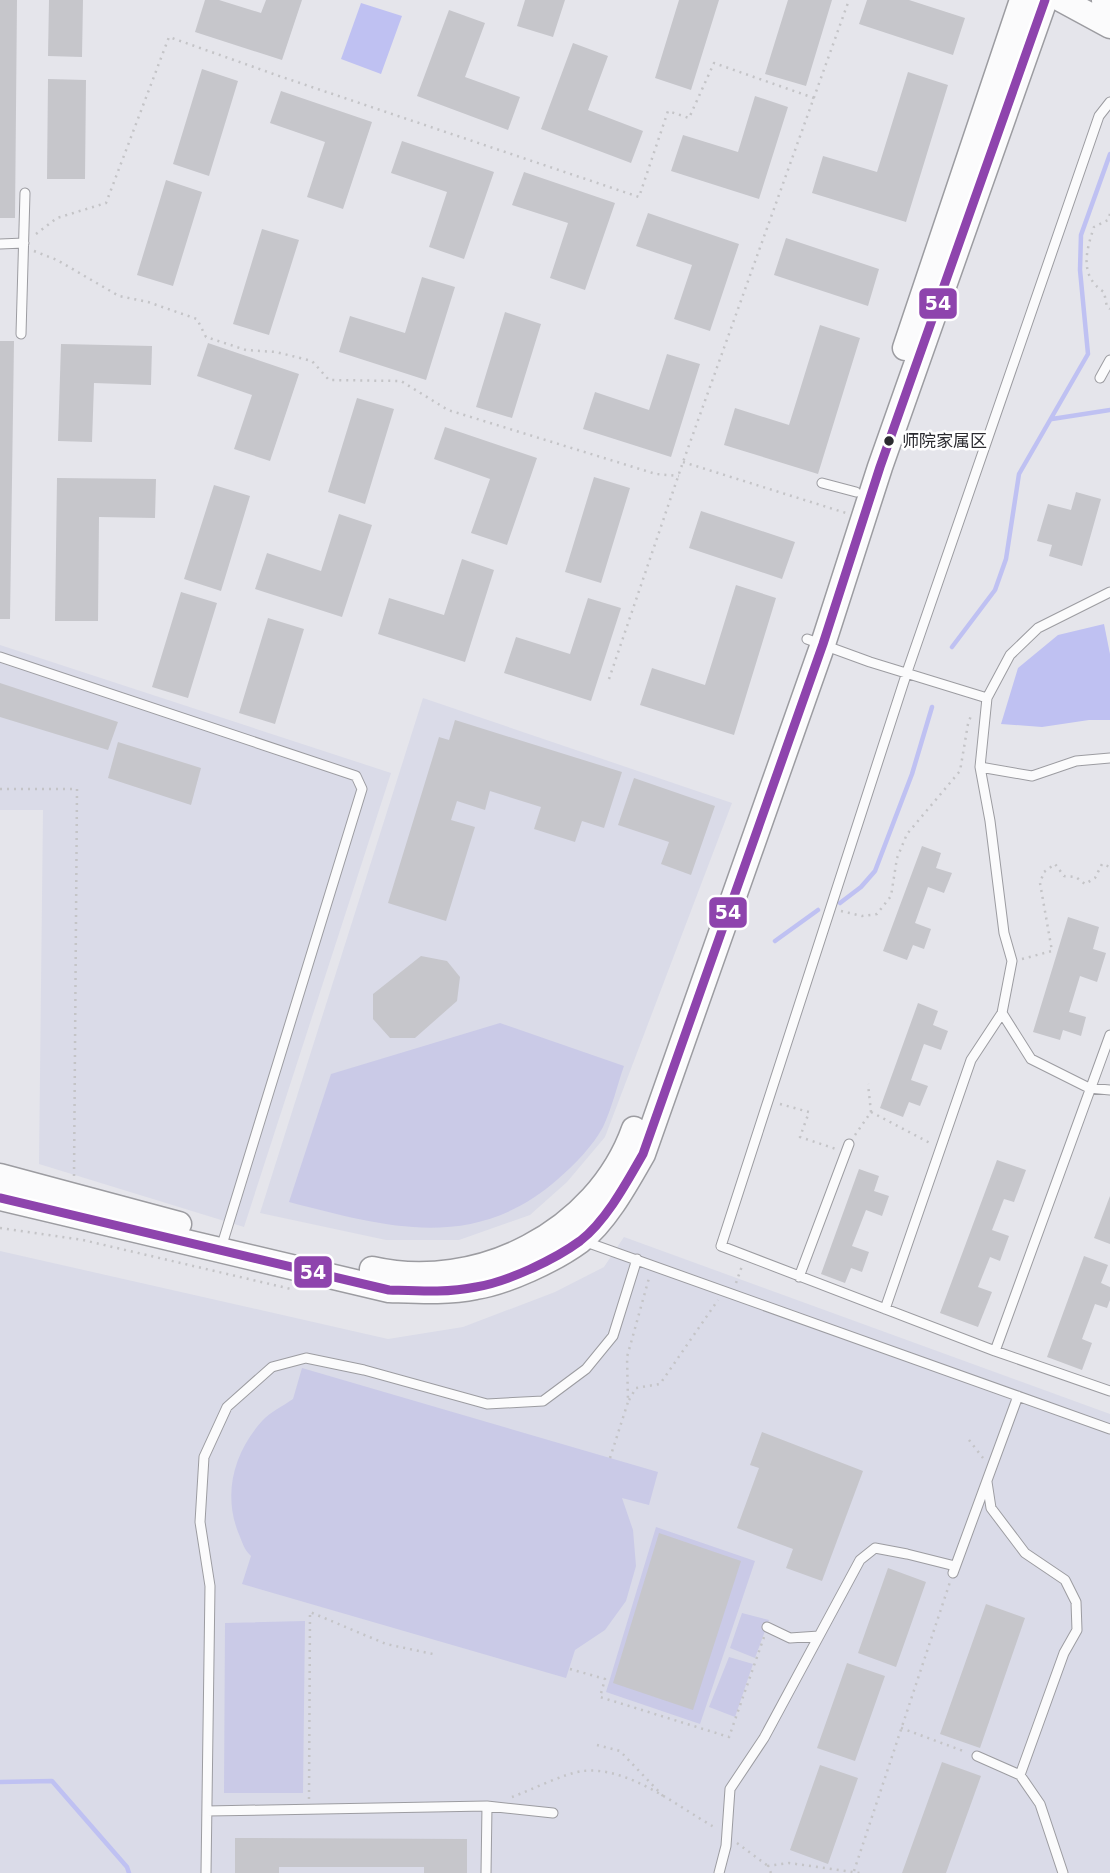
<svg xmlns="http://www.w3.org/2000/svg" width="1110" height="1873" font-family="'DejaVu Sans','Noto Sans SC',sans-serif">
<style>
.built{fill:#dadbe8}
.green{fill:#cacae7}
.water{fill:#bfc1f2}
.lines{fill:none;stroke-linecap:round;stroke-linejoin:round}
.stream{stroke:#bfc1f2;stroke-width:4.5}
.building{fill:#c6c6cb}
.lane-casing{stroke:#9c9ca1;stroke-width:11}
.secondary-casing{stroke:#9c9ca1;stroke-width:27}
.path{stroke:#c4c4c7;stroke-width:2.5;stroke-dasharray:2 5;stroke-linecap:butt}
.lane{stroke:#fbfbfc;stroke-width:9}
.secondary{stroke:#fbfbfc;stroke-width:24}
.bus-1-casing{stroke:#fff;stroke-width:14}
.bus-1{stroke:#8e44ad;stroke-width:9}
.bus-dot{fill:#2b2b30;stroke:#fff;stroke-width:2.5}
.labels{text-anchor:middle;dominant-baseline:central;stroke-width:5;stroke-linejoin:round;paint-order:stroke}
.bus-label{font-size:17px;fill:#2b2b30;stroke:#fff;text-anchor:start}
.line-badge{stroke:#fff;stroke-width:2.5}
.badge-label{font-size:19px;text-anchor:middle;font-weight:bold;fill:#fff}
</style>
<rect width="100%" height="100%" fill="#e5e5eb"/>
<path class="built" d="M0 645 391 773 244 1227 39 1164 43 810H0Z
M423 698 732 803 605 1137 567 1182 530 1215 459 1240H386L260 1213Z
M624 1237 1110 1414V1873H0V1251L388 1339 463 1327 555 1292 604 1267Z"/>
<path class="green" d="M500 1023 624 1066C617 1086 612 1108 603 1127 593 1146 574 1165 558 1179 474 1253 386 1227 289 1202L331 1074Z
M302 1368 658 1472 649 1505 622 1498 633 1530 636 1566 626 1601 605 1630 575 1650 566 1678 242 1584 251 1556C244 1550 242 1541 238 1532 223 1493 234 1452 262 1421 270 1412 283 1406 293 1399Z
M656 1527 755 1561 700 1724 606 1692Z
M742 1613 769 1620 755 1658 730 1648Z
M305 1621 303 1793H224L225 1623Z
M729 1657 753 1664 735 1717 709 1707Z"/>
<path class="water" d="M361 3 402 16 381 74 341 59Z
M1104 624 1110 654V720H1089L1042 727 1001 724 1018 668 1058 635Z"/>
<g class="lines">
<path class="stream" d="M1052 419 1110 410
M952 647 995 590 1006 559 1019 474 1088 354 1080 270 1081 235 1110 154
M840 903 861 887 875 871 912 774 932 707
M775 941 818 910
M0 1782 52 1781 127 1867 129 1873"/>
</g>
<path class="building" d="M0 0H17L15 218H0Z
M49 0H83L82 57 48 56Z
M205 0H219L261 13 266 0H302L282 60 195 32Z
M525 0H565L553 37 517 26Z
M679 0H719L691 90 655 78Z
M788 0H832L806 86 765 74Z
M867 0H909L965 18 953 55 859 24Z
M449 10 485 23 465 77 520 97 508 130 417 96Z
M573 43 608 56 588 110 643 131 631 163 541 129Z
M202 69 238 81 209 176 173 164Z
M908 72 948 85 906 222 812 193 823 156 877 172Z
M48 79 86 80 85 179H47Z
M281 91 372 122 343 209 307 197 325 142 270 123Z
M755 96 788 107 759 199 671 171 683 135 738 152Z
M402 141 494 172 464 259 429 247 447 192 391 173Z
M524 172 615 203 585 290 550 278 568 223 512 205Z
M166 180 202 192 173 286 137 275Z
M648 213 739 244 710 331 674 319 692 265 636 246Z
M262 229 299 240 269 335 233 324Z
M786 238 879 269 868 306 774 275Z
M422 277 455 287 426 380 339 352 350 316 405 333Z
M505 312 541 324 512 418 476 407Z
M820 325 860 338 818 474 724 445 735 408 789 425Z
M0 341H14L10 619H0Z
M208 343 299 374 270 461 234 449 252 395 197 376Z
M61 344 152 346 151 385 94 383 92 442 58 441Z
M667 354 700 364 671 457 583 429 595 392 649 410Z
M357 398 394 409 365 504 328 492Z
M445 427 537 458 507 545 471 533 490 479 434 459Z
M594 477 630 488 601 583 565 572Z
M57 478 156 479 155 518 99 517 98 621H55Z
M214 485 250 496 221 591 184 579Z
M1076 492 1101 499 1082 566 1049 556 1052 545 1037 541 1048 504 1071 510Z
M701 511 795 542 782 579 689 548Z
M339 514 372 525 342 617 255 589 267 553 321 571Z
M462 559 494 570 465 662 378 634 389 598 444 615Z
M736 585 776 598 734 735 640 705 652 668 705 685Z
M181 592 217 603 188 698 152 687Z
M588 598 621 608 591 701 504 673 516 637 570 654Z
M268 618 304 629 275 724 239 713Z
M0 683 118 722 108 750 0 717Z
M455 720 622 772 604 828 582 821 575 842 534 829 541 807 490 791 485 810 457 801 451 820 475 827 446 921 388 903 439 737 449 740Z
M118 742 201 768 191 805 108 778Z
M634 778 715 806 691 875 661 864 669 842 618 825Z
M922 846 941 853 936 868 952 873 944 893 928 887 915 923 931 929 924 949 913 945 907 960 883 951Z
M1068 917 1099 927 1093 949 1106 953 1097 982 1080 976 1069 1012 1086 1017 1081 1036 1063 1030 1060 1040 1033 1032Z
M421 956 447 961 460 977 457 1001 415 1038H390L373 1019V994Z
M918 1003 938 1011 933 1025 948 1031 941 1050 924 1044 911 1080 928 1086 920 1106 909 1102 903 1117 880 1108Z
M997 1160 1026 1170 1014 1202 1004 1199 992 1230 1009 1236 1000 1261 990 1257 978 1287 992 1292 978 1327 940 1313Z
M859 1169 879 1176 874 1191 889 1196 882 1216 866 1210 852 1246 869 1252 862 1272 851 1268 845 1283 821 1274Z
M1110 1196V1244L1094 1238Z
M1084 1256 1108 1265 1101 1283 1110 1287V1300L1107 1308 1095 1304 1082 1339 1092 1343 1082 1370 1047 1357Z
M762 1432 863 1471 822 1581 786 1568 793 1549 737 1528 759 1468 750 1465Z
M659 1533 741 1561 693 1710 613 1683Z
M888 1568 926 1582 896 1667 858 1653Z
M986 1604 1025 1618 980 1748 940 1734Z
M847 1663 885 1676 855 1761 817 1748Z
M942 1762 981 1776 946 1873H902Z
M820 1765 858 1778 828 1864 790 1850Z
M235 1838 467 1839V1873H424V1867H279V1873H235Z"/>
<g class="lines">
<defs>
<path id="lane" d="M1110 102 1099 116 907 672 721 1246 995 1351 1110 1391
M0 244 24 243
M21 334 25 193
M1100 378 1110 360
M822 483 856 492
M807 639 870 662 987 698 980 767 990 821 1004 933 1012 961 1002 1013 1031 1059 1089 1088 1110 1090
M0 657 356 776 362 789 221 1248
M987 698 1010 655 1038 628 1110 592
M980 767 1032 776 1076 761 1110 758
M586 1242 1110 1429
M799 1277 849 1144
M885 1309 971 1060 1002 1013
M995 1351 1110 1035
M987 1482 991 1508 1025 1553 1065 1580 1076 1602 1077 1630 1064 1653 1020 1775
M953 1573 1018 1396
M767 1627 790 1638 819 1636 860 1560 875 1548 907 1554 955 1566
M977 1756 1020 1775 1040 1804 1063 1873
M487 1806 553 1813
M207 1811 487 1806 486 1873
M206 1873 210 1586 200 1522 204 1457 227 1407 272 1367 306 1358 364 1370 487 1404 543 1401 586 1369 613 1336 637 1259
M719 1873 726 1846 730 1789 764 1738 819 1636"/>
<path id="secondary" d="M1062 0 1110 26
M1104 0 1110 3
M905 348 1022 0
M0 1176 179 1224
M0 1198 389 1290C418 1291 447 1293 476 1287 507 1282 554 1260 580 1241 606 1221 627 1182 643 1154L823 644 880 467 1045 0
M372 1269C477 1293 597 1233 634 1129"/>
</defs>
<use href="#lane" class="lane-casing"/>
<use href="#secondary" class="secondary-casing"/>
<path class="path" d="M1110 214 1108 220 1094 227C1086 251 1079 276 1104 292L1107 307 1110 309
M36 234 57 218 106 203 169 37 282 77 639 197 668 111 689 118 714 63 814 98
M34 251 57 260 119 296 148 302 197 319 206 337 246 350 276 352 312 361 329 380 401 381 448 410 656 474 679 476
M683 462 846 513
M609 679 683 462 849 0
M0 789H77L74 1177
M841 911 862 916 877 914 891 896 897 858 907 834 960 771 968 724 972 713
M1022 959 1052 951 1040 883 1044 872 1055 864 1064 876 1076 877 1085 884 1095 878 1102 864 1110 867
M780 1104 809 1112 800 1137 836 1149
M871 1112 930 1143
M855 1135 871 1112 868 1084
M0 1228 83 1240 291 1289
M736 1283 742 1266
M629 1400 636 1388 660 1384 718 1300
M969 1440 983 1458
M610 1458 628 1402 627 1357 649 1278
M570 1669 605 1679 600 1697 729 1737 764 1637
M901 1728 966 1752
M597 1745 620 1751 663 1796
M512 1797C531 1790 565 1773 583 1771 628 1766 677 1806 714 1827
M309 1799 310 1612 386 1644 433 1654
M737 1843 768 1866
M854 1871 950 1582
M771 1873 768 1866 789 1863 860 1873"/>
<use href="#lane" class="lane"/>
<use href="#secondary" class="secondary"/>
<defs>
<path id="bus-1" d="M0 1198 389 1290C418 1291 447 1293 476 1287 507 1282 554 1260 580 1241 606 1221 627 1182 643 1154L823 644 880 467 1045 0"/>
</defs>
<use href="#bus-1" class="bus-1-casing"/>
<use href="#bus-1" class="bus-1"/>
</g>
<circle class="bus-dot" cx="889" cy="441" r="6"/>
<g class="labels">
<g class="bus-label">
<text x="902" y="441">师院家属区</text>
</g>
</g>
<g class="line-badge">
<rect x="918" y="287" width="40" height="33" rx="7" fill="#8e44ad"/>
<rect x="708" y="896" width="40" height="33" rx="7" fill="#8e44ad"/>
<rect x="293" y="1255" width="40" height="34" rx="7" fill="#8e44ad"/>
</g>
<g class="badge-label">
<text x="938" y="310">54</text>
<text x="728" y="919">54</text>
<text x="313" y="1279">54</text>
</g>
</svg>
